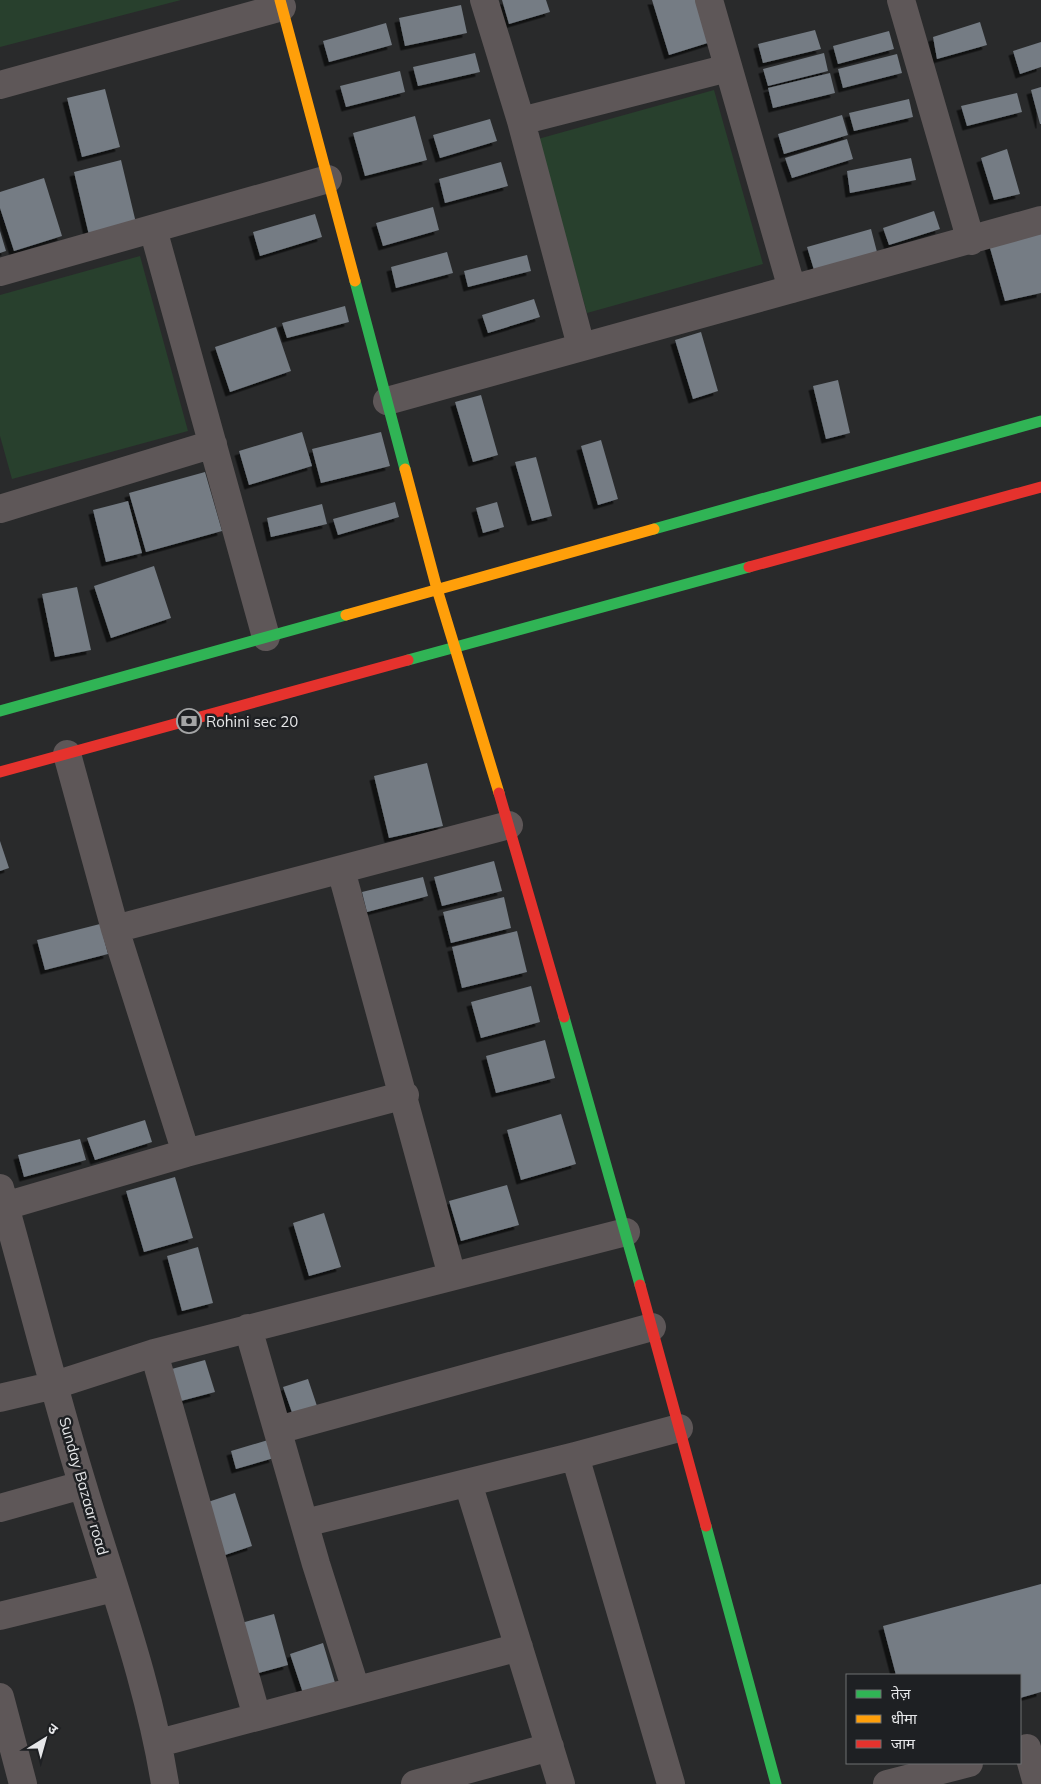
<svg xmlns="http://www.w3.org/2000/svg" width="1041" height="1784" font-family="Mulish,'Noto Sans Devanagari',sans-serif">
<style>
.green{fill:#28402d}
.building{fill:#747c84;filter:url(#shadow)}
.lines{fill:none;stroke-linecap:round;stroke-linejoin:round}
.street{stroke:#5e5758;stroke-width:28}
.fast{stroke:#30b455;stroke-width:11}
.slow{stroke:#ff9f0a;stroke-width:11}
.jam{stroke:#e5322d;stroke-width:11}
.labels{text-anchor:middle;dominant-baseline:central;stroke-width:5;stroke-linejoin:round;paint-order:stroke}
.poi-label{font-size:15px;fill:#e6e7e9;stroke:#1e2023;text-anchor:start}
.street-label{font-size:15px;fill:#e6e7e9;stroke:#1e2023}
</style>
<defs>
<filter id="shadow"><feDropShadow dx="-4.5" dy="4.5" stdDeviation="0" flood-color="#0009"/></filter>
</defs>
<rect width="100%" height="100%" fill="#292a2b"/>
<path class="green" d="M0 0H181L0 47Z
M714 90 763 264 587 313 538 139Z
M140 256 188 431 12 479 0 436V295Z"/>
<path class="building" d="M502 0H546L550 12 509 24Z
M652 0H701L714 41 669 55Z
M461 5 467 33 405 46 399 18Z
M980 22 987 45 937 59 933 37Z
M386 23 392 45 329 62 323 41Z
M815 30 821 49 763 63 758 44Z
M889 31 894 49 838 64 833 46Z
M1041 42V67L1020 74 1013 51Z
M475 53 480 72 418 86 413 67Z
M824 53 828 71 768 86 763 69Z
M897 54 902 73 843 88 838 69Z
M400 71 405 92 346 107 340 86Z
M830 73 835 93 773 108 768 88Z
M1041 87V124H1040L1031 90Z
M105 89 120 147 82 157 67 98Z
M1017 93 1022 112 967 126 961 106Z
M909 99 913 117 854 131 849 113Z
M842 115 848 135 784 154 778 134Z
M415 116 427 160 365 176 353 133Z
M490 119 497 141 440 158 433 135Z
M847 139 853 159 792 178 785 158Z
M1007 149 1020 194 994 200 981 158Z
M911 158 916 180 850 193 847 171Z
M121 160 136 223 89 235 74 172Z
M501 162 508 186 445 203 439 179Z
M44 178 62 236 14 251 0 208V192Z
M433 207 439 230 383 246 376 223Z
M934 211 940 229 889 245 883 228Z
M315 214 322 237 260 256 253 232Z
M1041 226V293L1005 301 988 241Z
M871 229 877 252 814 270 807 247Z
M0 231 6 251 0 253Z
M447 252 453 273 396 288 391 267Z
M527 255 531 271 468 287 464 271Z
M534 299 540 317 488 333 482 315Z
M345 306 349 322 287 338 282 323Z
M276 327 291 371 230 392 215 347Z
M701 332 718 391 693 399 675 340Z
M838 380 850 433 826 439 813 386Z
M481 395 498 455 473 462 455 402Z
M302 432 312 466 249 485 239 451Z
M381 432 390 466 321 483 312 449Z
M601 440 618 499 598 505 581 446Z
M536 457 552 516 532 521 515 462Z
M205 472 222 531 146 552 129 493Z
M128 501 142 553 106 562 93 510Z
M395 502 399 517 338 535 333 519Z
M497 502 504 527 483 533 476 508Z
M322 504 327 524 271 537 267 518Z
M154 566 171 618 111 638 94 586Z
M77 587 91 650 55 657 42 594Z
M427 763 443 826 389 838 374 776Z
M0 841 9 868 0 871Z
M494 861 502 891 442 906 434 877Z
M423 877 428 896 367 912 362 892Z
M504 897 511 928 451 943 443 912Z
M100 924 108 954 45 970 37 940Z
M517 931 527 972 462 988 452 947Z
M531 986 540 1022 481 1038 471 1002Z
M545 1040 555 1078 496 1093 486 1056Z
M561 1114 576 1164 521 1180 507 1130Z
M145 1120 152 1142 95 1160 87 1138Z
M80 1139 86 1160 24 1177 18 1155Z
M175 1177 193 1238 144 1252 126 1191Z
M507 1185 519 1225 461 1241 449 1201Z
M324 1213 341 1267 309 1276 293 1223Z
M198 1247 213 1303 182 1311 167 1256Z
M205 1360 215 1392 177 1402 168 1370Z
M308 1379 319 1412 295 1421 283 1387Z
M268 1440 274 1458 236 1469 231 1451Z
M235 1493 252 1546 216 1558 199 1505Z
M1041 1584V1692L1020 1698V1675H896L883 1626Z
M274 1614 288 1665 248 1676 234 1625Z
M323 1643 336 1686 304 1696 290 1654Z"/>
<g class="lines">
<path class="street" d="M484 0 521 121 581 346
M709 0 792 289
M901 0 971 241
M0 85 282 7
M521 121 728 68
M153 229 266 637
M0 272 328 179
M387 401 1041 220
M0 509 213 444
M67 754 115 929 186 1153
M341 870 452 1276
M115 929 509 825
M0 1188C28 1287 53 1388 83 1486 112 1584 149 1683 165 1784
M5 1206 186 1153 405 1095
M248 1328 316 1564 356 1690
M154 1353 257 1717
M0 1398 55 1385 154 1353 626 1232
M278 1430 652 1327
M575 1456 671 1784
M468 1483 561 1784
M0 1508 82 1485
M305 1523 575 1456 679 1428
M0 1616 114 1588
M0 1697 23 1784
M159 1743 519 1647
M1027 1748 1037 1784
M415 1784 550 1747
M887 1784 969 1763"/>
<path class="fast" d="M355 281 405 469
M654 529 1041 421
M408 660 749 567
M0 711 346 615
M564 1017 640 1285
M706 1526 776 1784"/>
<path class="slow" d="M280 0 355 281
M405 469 437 589 499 793
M346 615 654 529"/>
<path class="jam" d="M749 567 1041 487
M0 772 408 660
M499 793 564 1017
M640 1285 706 1526"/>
</g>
<defs>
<symbol id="bank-ring" viewBox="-11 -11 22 22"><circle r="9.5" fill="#1e2023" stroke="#a4a5a6" stroke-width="1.5"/><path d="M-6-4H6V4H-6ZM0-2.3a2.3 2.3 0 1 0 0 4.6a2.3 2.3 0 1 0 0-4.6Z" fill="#a4a5a6"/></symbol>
</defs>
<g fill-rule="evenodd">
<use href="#bank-ring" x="175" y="707" width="28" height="28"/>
</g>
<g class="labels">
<g class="poi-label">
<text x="206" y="721">Rohini sec 20</text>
</g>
<g class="street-label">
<text transform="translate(84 1486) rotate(74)">Sunday Bazaar road</text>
</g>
</g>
<rect x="846" y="1674" width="175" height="90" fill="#1e2023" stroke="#6e7072"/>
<rect x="856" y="1690" width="25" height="8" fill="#30b455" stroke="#6e7072"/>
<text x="891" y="1699" font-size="15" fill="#e6e7e9">तेज़</text>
<rect x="856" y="1715" width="25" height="8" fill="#ff9f0a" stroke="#6e7072"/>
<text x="891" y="1724" font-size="15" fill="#e6e7e9">धीमा</text>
<rect x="856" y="1740" width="25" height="8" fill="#e5322d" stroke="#6e7072"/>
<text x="891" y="1749" font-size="15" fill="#e6e7e9">जाम</text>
<g transform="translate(45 1739) rotate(37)" stroke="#1e2023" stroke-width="4" paint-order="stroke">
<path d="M0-4L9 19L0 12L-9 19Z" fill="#e6e7e9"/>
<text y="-8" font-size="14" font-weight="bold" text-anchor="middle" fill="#e6e7e9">उ</text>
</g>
</svg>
